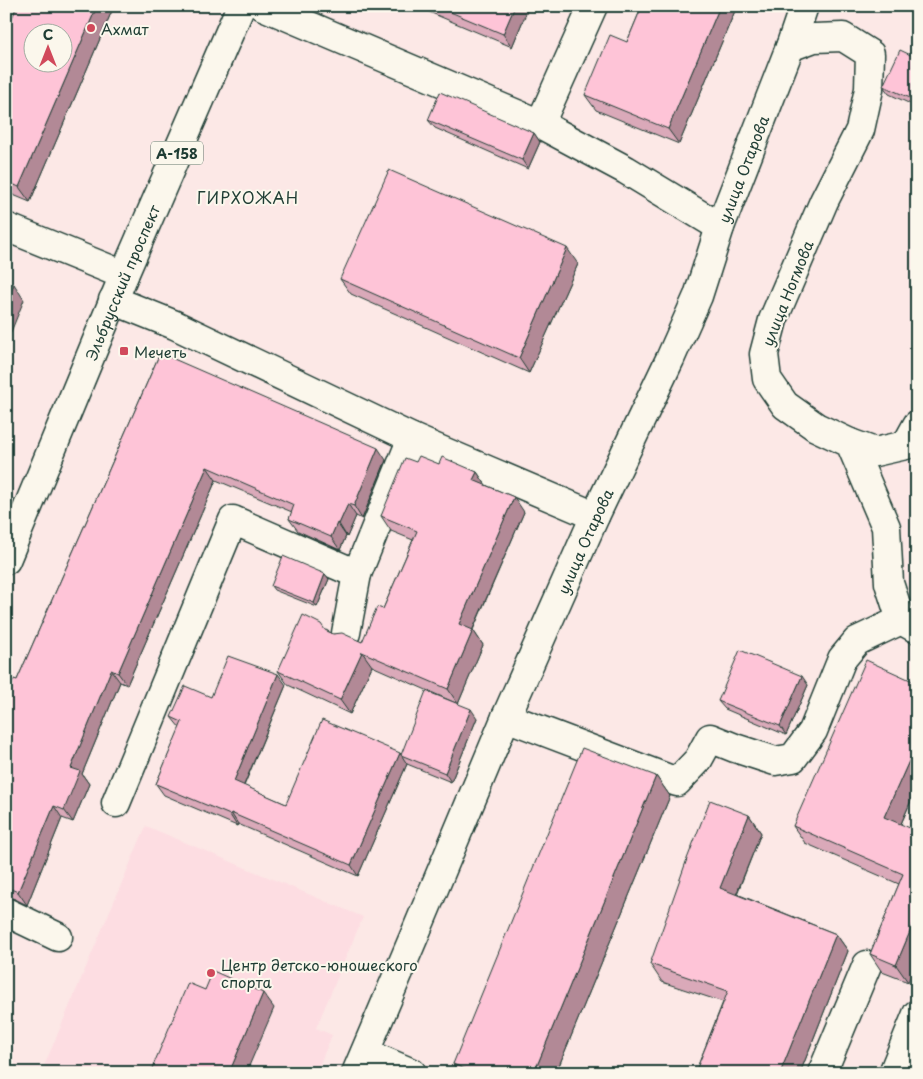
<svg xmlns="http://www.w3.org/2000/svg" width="923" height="1079" font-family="'Playpen Sans',sans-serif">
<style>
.built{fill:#fddde2}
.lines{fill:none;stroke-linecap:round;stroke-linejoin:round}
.minor-casing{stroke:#1f3d34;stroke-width:31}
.major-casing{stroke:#1f3d34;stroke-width:31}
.minor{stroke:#fbf7ec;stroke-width:28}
.major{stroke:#fbf7ec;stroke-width:28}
.wall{fill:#daa9b9;stroke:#1f3d34}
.shaded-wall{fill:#b28996;stroke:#1f3d34}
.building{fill:#fec4d7;stroke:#1f3d34;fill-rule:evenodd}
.poi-dot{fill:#d1495b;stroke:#fbf7ec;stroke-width:2}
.labels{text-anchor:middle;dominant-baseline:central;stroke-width:4;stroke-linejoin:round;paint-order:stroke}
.shield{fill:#fbf7ec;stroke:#61756b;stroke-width:1}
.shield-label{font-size:14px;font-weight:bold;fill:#1f3d34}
.poi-label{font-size:15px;fill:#1f3d34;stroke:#fbf7ec;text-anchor:start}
.street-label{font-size:15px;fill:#1f3d34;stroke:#fbf7ec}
.neighbourhood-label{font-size:16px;letter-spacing:1px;fill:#1f3d34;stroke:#fbf7ec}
</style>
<rect width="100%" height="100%" fill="#fce8e6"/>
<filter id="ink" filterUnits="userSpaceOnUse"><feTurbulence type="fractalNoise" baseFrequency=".02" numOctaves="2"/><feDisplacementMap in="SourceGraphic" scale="10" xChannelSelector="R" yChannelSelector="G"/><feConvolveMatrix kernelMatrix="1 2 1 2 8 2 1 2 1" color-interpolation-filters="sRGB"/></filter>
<g filter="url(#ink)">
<path class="built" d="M146 826 363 917 316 1028 332 1035 316 1073H41Z"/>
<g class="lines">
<defs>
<g id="minor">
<path d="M263 6 540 124 626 170 720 227"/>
<path d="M790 47 814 38 843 37 870 54 869 89 860 130 824 201 773 320 764 354 767 379 785 405 816 427 850 443 886 527 889 583 901 620 917 629"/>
<path d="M540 124 593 6"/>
<path d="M6 227 124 275"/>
<path d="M113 300 175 325 412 438 595 516"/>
<path d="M850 443 875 452 906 445 917 425"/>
<path d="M346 633 357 574"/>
<path d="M506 717 677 782 698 760 710 738 735 748 775 761 793 758 813 731 842 659 857 641 901 620"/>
<path d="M116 803 233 520 357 574 412 438"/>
<path d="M6 912 58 937"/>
<path d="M365 1053 412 1073"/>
<path id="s1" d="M356 1073 418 927 506 717 595 516 670 359 698 296 720 227 790 47 804 6"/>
<path d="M822 1073 867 965"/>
<path d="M893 1073 917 1014"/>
</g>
<g id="major">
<path id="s2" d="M6 560 124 275 241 6"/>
</g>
</defs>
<use href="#minor" class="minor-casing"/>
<use href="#major" class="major-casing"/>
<use href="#minor" class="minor"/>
<use href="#major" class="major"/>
</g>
<path class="wall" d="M17 6H114L30 202 6 192V32Z
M415 6H529L512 47Z
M642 6H737L679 144 596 110 585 95 627 42Z
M917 58V107L889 94 883 86Z
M428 120 534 133 540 142 528 169 435 128Z
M578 264 529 373 351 294 340 279Z
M160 353 386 460 362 519 356 516 347 537 346 536 340 550 298 531 289 519 292 512 216 480 127 685 120 682 82 774 89 784 73 822 62 818 27 905 13 898 6 897V696L17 680Z
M416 462 439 464 477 472 486 485 524 512 473 630 483 645 458 704 372 666 350 714 288 685 278 671 326 630 333 634 362 642 383 609 413 540 391 531 381 516Z
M325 574 329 579 317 607 274 590 271 586Z
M917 683V787L901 824 908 982 882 972 870 954 899 884 805 843 793 826Z
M286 685 244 786 286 804 401 755 477 718 451 782 407 764 358 876 238 824 237 826 164 795 156 784 180 728 171 717 211 697Z
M808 685 786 735 725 709 718 701Z
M656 776 670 796 556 1073H459L453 1064Z
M749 815 761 833 737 894 836 934 848 951 800 1073H695L723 1002 662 982 650 964Z"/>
<path class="shaded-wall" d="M97 6H114L30 202 19 187Z
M515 6H529L512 47 503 34Z
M720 6H737L679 144 668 129Z
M534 133 540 142 528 169 522 160Z
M567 248 578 264 529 373 519 358Z
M14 284 24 300 6 344V303Z
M378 448 386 460 362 519 354 506Z
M207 467 216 480 127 685 118 673Z
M477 472 487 487 473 480Z
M514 497 524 512 469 638 459 624Z
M348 504 356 516 347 537 339 524Z
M337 523 346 536 340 550 331 537Z
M325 574 329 579 317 607 314 603Z
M473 630 483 645 458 704 448 689Z
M362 652 372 666 350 714 340 700Z
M111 670 120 682 82 774 89 784 73 822 64 810 71 768Z
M278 674 286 685 241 792 234 781Z
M802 676 808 685 786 735 780 726Z
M471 709 477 718 451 782 445 773Z
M917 743V787L896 835 884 817Z
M400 753 407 764 358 876 351 865Z
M656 776 670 796 556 1073H534Z
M54 806 62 818 27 905 18 892Z
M231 813 238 824 237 826 230 815Z
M749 815 761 833 732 905 720 888Z
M917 915V961L908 982 896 965Z
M836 934 848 951 800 1073H780Z
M263 993 274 1008 246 1073H229Z"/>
<path class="building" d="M17 6H97L19 187 6 181V32ZM32 32H62V62H32Z
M436 6H515L503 34Z
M642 6H720L668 129 585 95 610 35 627 42Z
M900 50 917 58V101L883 86Z
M440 92 534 133 522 160 428 120Z
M389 170 567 248 519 358 340 279Z
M6 282 14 284 6 303Z
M160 353 378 448 354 506 348 504 339 524 337 523 331 537 289 519 294 505 207 467 118 673 111 670 71 768 80 771 64 810 54 806 18 892 6 887V696L14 679 17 680Z
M419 456 439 464 442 457 477 472 473 480 514 497 459 624 473 630 448 689 362 652 340 700 278 671 303 615 321 624 325 630 333 634 342 633 362 642 377 607 383 609 417 531 381 516 405 458 416 462Z
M283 556 325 574 314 603 271 586Z
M740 650 802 676 780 726 718 701Z
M228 656 278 674 234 781 286 804 322 720 400 753 351 865 231 813 230 815 156 784 182 722 171 717 185 686 211 697Z
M866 660 917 683V743L884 817 917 831V915L896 965 870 954 903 874 793 826Z
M426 691 471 709 445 773 401 755Z
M582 748 656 776 534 1073H475L453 1064Z
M710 800 749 815 720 888 836 934 780 1073H695L728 991 650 964 687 859Z
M213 971 263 993 229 1073H150L188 983 205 990Z"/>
</g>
<g class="poi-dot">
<circle cx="91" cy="28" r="5"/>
<rect x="119" y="346" width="10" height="10" rx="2.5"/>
<circle cx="211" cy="973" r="5"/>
</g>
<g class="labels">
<rect class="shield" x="151" y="141.5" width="52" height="23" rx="4"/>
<g class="shield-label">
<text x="177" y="153">А-158</text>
</g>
<g class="poi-label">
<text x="101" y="28">Ахмат</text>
<text x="134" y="351">Мечеть</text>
<text x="221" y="964">Центр детско-юношеского<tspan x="221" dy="17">спорта</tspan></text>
</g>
<g class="street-label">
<text stroke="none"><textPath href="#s1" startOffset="984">улица Отарова</textPath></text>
<text stroke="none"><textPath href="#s2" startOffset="301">Эльбрусский проспект</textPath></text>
<text transform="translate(787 293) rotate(-68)">улица Ногмова</text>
<text stroke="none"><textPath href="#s1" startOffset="579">улица Отарова</textPath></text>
</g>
<g class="neighbourhood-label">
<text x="248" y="197">ГИРХОЖАН</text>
</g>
</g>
<rect width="923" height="1079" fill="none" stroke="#fbf7ec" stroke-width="25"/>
<rect x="12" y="12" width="898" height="1054" fill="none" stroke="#1f3d34" stroke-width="2" filter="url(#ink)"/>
<g transform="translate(48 48)"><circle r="24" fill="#fbf7ec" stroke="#a3ada2"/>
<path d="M0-4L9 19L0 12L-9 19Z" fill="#d1495b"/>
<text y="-8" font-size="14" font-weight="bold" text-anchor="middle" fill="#1f3d34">С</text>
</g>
</svg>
